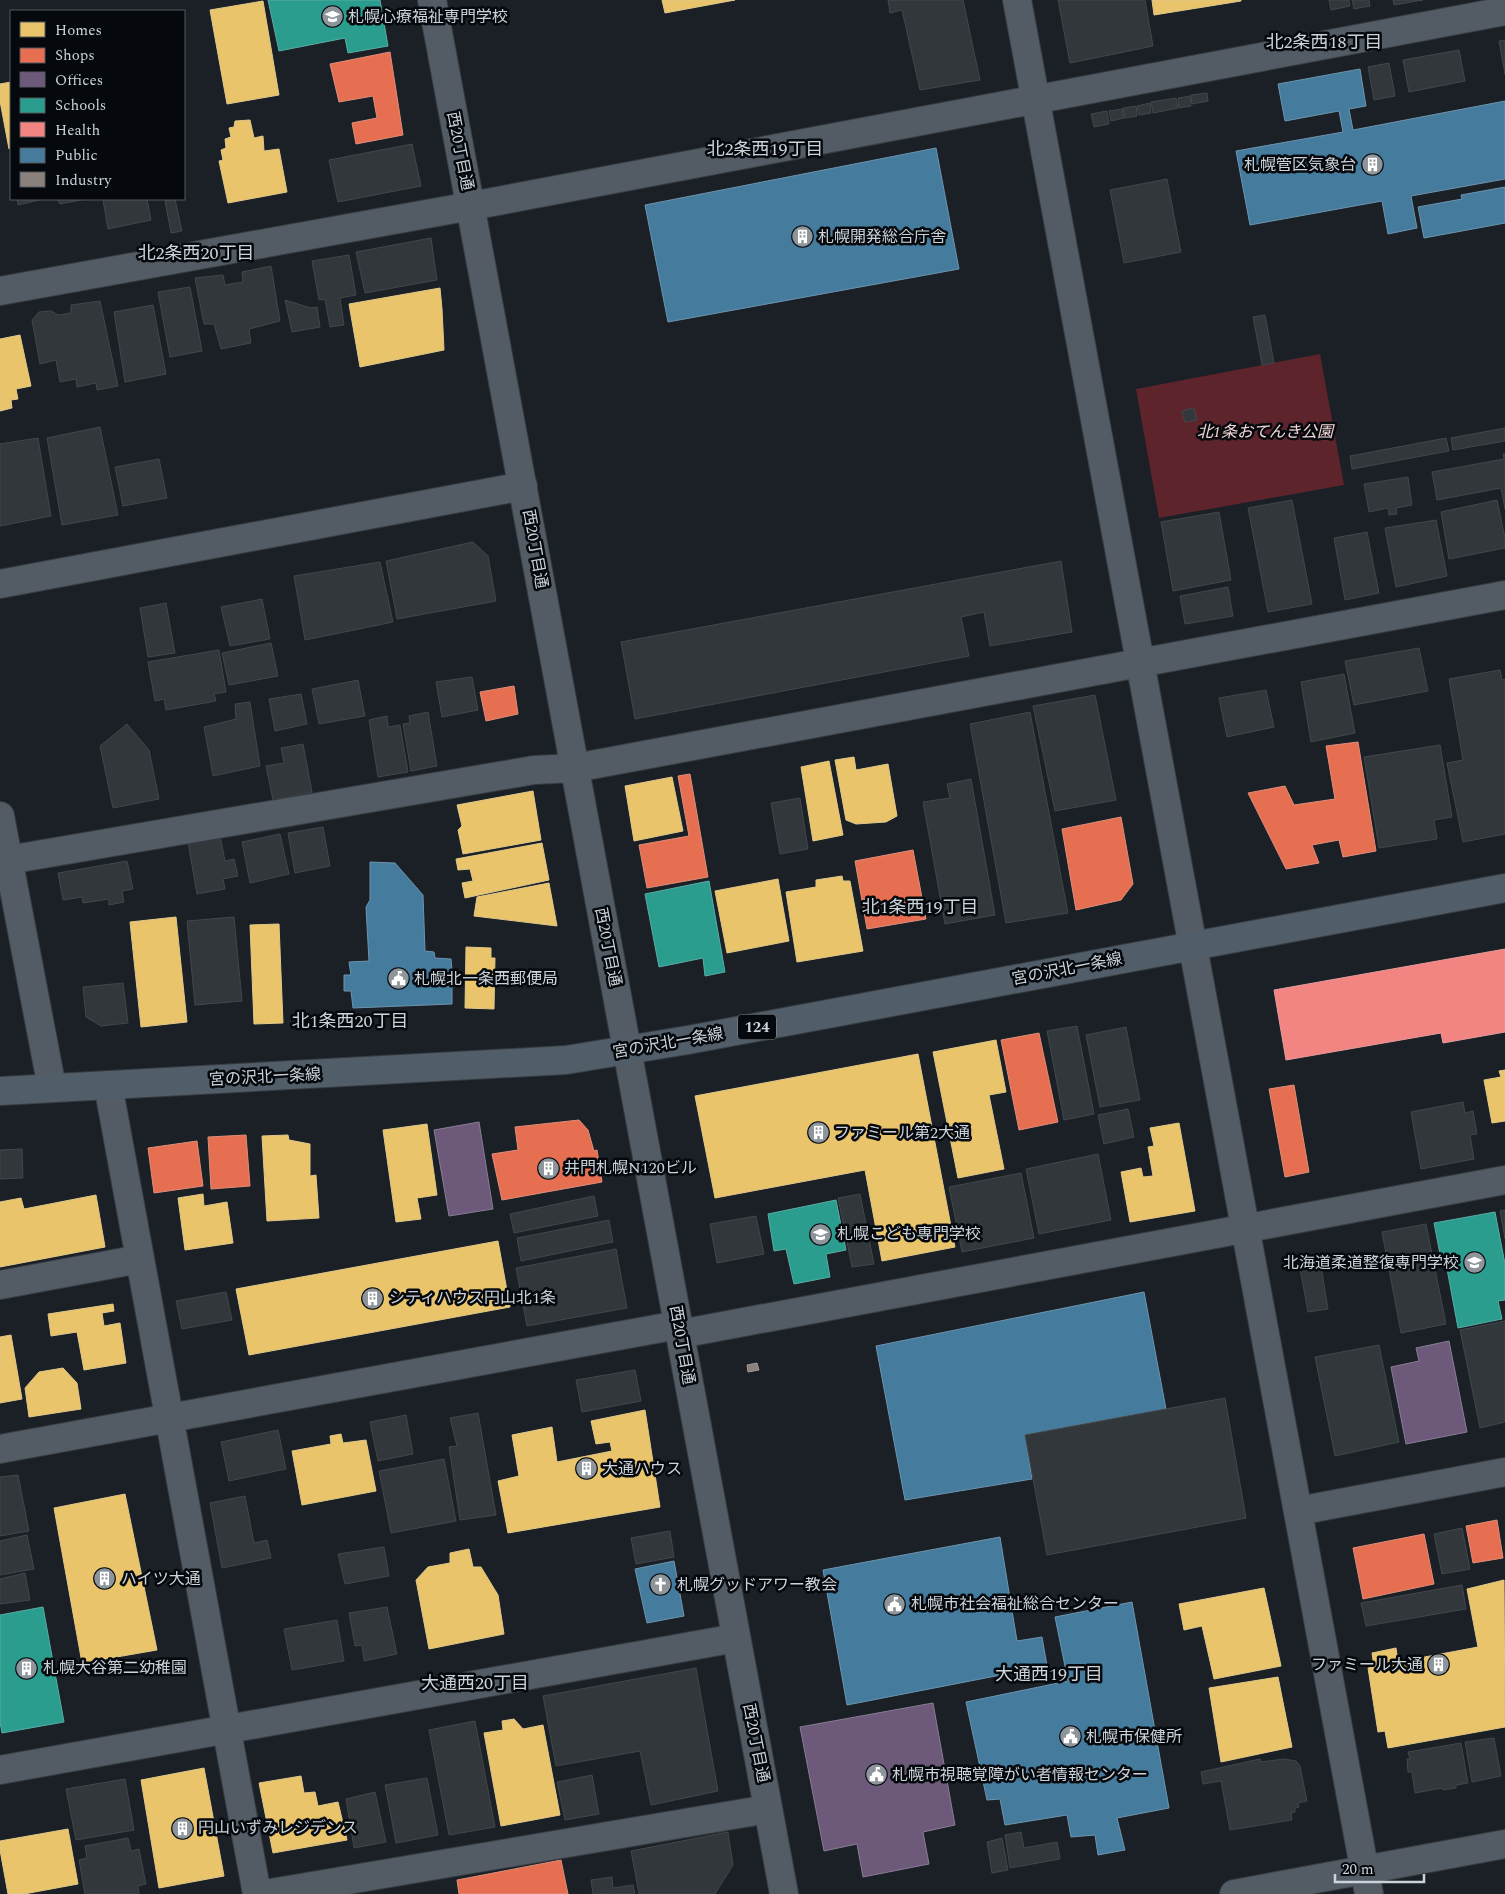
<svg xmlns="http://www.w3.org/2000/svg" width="1505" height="1894" font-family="Spectral,'Noto Sans JP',serif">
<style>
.green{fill:#5d242c}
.homes{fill:#e9c46a;stroke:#e0c88b}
.shops{fill:#e76f51;stroke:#df8d7a}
.offices{fill:#6d597a;stroke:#897d96}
.schools{fill:#2a9d8f;stroke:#5aada5}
.health{fill:#f28482;stroke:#e69b9c}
.public{fill:#457b9d;stroke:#6d95af}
.industry{fill:#8a817c;stroke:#9e9998}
.building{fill:#32373c;stroke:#42474c}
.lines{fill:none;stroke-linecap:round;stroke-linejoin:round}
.minor-casing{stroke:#373c41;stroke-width:30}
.tertiary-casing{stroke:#373c41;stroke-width:30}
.primary-casing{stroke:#373c41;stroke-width:30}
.minor{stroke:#535c65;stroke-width:28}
.tertiary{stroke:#535c65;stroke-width:28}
.primary{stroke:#515d68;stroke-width:28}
.labels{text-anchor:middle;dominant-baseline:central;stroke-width:5;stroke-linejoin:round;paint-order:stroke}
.shield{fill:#05090d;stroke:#90969c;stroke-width:1}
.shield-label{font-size:15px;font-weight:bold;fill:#cbd2d9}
.poi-label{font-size:16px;fill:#cbd2d9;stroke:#05090d;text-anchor:start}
.street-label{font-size:16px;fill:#cbd2d9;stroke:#05090d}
.park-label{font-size:16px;font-style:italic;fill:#f2d6d7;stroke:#05090d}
.neighbourhood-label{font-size:18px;fill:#cbd2d9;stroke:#05090d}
</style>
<rect width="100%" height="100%" fill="#1a2025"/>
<path class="green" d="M1320 354 1344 485 1159 518 1136 389Z"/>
<path class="homes" d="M662 0H735L665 13Z
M1152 0H1241V1L1154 15Z
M263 1 279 95 227 104 210 10Z
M11 82V148L9 149 0 101V84Z
M250 120 254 138 263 136 264 151 279 149 287 192 228 203 219 161 223 160 221 150 226 148 225 139 231 137 229 128 234 127 235 121Z
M440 288 442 309 444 350 360 367 349 304Z
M20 335 31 386 16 389 18 399 11 400 12 408 0 411V339Z
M854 757 856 770 888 764 897 816 886 822 856 824 846 820 835 760Z
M829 761 843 835 813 841 801 767Z
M672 777 683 831 634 841 625 786Z
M533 791 541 840 463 854 458 830 462 826 457 805Z
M542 843 549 880 465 898 462 883 473 881 470 869 458 870 456 859Z
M842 876 843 881H850L863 951 797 962 786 892 816 887V880Z
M778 879 789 941 727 953 715 891Z
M549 883 557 926 474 916 477 897Z
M176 917 187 1022 141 1027 130 922Z
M279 924 283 1023 254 1024 250 925Z
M466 947 491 948V958H495L494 1009 465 1008Z
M996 1040 1006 1092 989 1095 1004 1169 958 1178 933 1052Z
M918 1054 955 1247 882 1261 865 1170 715 1198 695 1096Z
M1505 1070V1121L1492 1123 1484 1080 1501 1077 1499 1071Z
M1179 1123 1195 1211 1130 1222 1121 1172 1141 1168 1143 1177 1153 1176 1148 1147 1154 1146 1150 1128Z
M427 1124 437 1195 417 1198 421 1219 396 1222 383 1130Z
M288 1135 289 1140 310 1144V1176L316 1175 319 1218 267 1221 262 1136Z
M203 1194 204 1206 227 1202 233 1243 185 1250 178 1198Z
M96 1195 105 1247 0 1267V1202L21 1198 24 1209Z
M498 1241 510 1307 249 1355 236 1289Z
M113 1304 114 1311 102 1313 104 1326 120 1323 126 1363 84 1370 77 1332 51 1336 48 1314Z
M11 1335 22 1399 0 1403V1337Z
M63 1368 77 1383 81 1409 29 1417 25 1388 39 1372Z
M645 1410 660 1507 508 1533 498 1481 519 1476 512 1435 552 1427 557 1462 612 1451 610 1442 596 1444 591 1421Z
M341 1434 343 1443 366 1440 376 1491 302 1505 292 1451 331 1444 330 1436Z
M125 1494 157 1650 82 1663 54 1508Z
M469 1549 473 1567H481L498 1595 504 1634 429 1649 416 1580 428 1567 450 1563V1553Z
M1504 1580 1505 1727 1388 1748 1385 1731 1378 1732 1368 1668 1374 1667 1372 1653 1396 1648 1398 1662 1478 1647 1467 1589Z
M1264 1588 1281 1666 1214 1679 1202 1626 1184 1630 1179 1604Z
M1278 1677 1292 1747 1221 1762 1209 1688Z
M514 1719 523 1729 543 1725 560 1815 501 1826 484 1733 503 1730 502 1721Z
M204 1768 224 1876 159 1888 141 1780Z
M301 1776 304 1793 315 1792 318 1806 338 1802 347 1840 273 1853 259 1783Z
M68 1829 78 1884 24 1894H8L0 1850V1841Z"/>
<path class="shops" d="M390 52 403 135 356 144 352 123 377 118 373 96 339 102 330 64Z
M514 686 518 714 486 721 480 692Z
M1358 742 1376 851 1343 857 1339 840 1312 845 1319 863 1286 869 1248 793 1285 786 1294 805 1335 799 1326 746Z
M690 774 708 877 647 888 639 845 689 836 678 776Z
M1121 817 1133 884 1121 900 1076 910 1062 829Z
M913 850 926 919 867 929 855 861Z
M1039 1033 1058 1122 1019 1130 1001 1040Z
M1294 1085 1309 1172 1285 1177 1269 1089Z
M579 1120 588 1130 594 1151 597 1150 602 1182 502 1200 492 1154 518 1150 515 1127Z
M246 1135 250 1186 211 1189 208 1137Z
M197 1141 203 1186 154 1193 148 1148Z
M1497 1520 1503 1558 1473 1563 1466 1526Z
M1424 1534 1434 1584 1363 1599 1353 1548Z
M561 1860 568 1894H459L457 1880Z"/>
<path class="offices" d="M479 1122 493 1209 449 1216 434 1130Z
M1449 1341 1467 1432 1406 1444 1391 1367 1419 1361 1416 1348Z
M933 1703 955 1825 923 1832 929 1864 863 1877 857 1844 824 1851 800 1727Z"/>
<path class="schools" d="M268 0H380L388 46 348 53 345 38 279 51Z
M709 881 725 972 705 976 703 958 659 967 645 894Z
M836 1200 846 1250 826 1254 830 1277 794 1284 786 1249 774 1251 768 1214Z
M1495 1212 1505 1264V1300L1498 1301 1502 1319 1458 1328 1445 1258 1441 1259 1434 1223Z
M43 1607 64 1722 2 1733 0 1722V1615Z"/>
<path class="health" d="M1505 949V1032L1443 1043 1441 1033 1286 1060 1274 990Z"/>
<path class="public" d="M1360 69 1366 106 1349 109 1353 130 1505 101V179L1411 196 1417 228 1388 234 1382 201 1250 225 1236 151 1343 132 1339 111 1285 121 1278 84Z
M936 148 959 269 668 322 645 205Z
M1505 187V223L1424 238 1418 207 1462 199 1461 195Z
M370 862 395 863 423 895 425 951 434 952 435 958 451 959 452 970H458V986L452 987V1004L353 1008 351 991H344V975H351L349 962 369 961 366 907 370 900Z
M1144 1292 1166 1409 1025 1435 1032 1479 905 1500 876 1346Z
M1000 1537 1017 1641 1042 1637 1047 1666 847 1705 823 1570Z
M674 1561 684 1616 647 1623 635 1569Z
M1132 1602 1169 1808 1117 1818 1125 1850 1098 1855 1095 1835 1071 1837 1067 1815 1005 1825 1000 1799 987 1800 966 1702 1068 1681 1055 1617Z"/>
<path class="industry" d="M757 1363 759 1370 748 1372 747 1365Z"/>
<path class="building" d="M888 0H963L980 80 920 90 902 10 890 13Z
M1058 0H1145L1153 46 1070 63Z
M1329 0H1349L1350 6 1331 10Z
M1352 0H1369L1370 6 1354 9Z
M1393 0H1423L1394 5Z
M1505 40V74L1499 41Z
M1459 50 1465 81 1409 92 1403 60Z
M1389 63 1395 96 1374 100 1368 67Z
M1207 93 1208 101 1192 104 1191 95Z
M1190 96 1191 106 1179 108 1178 98Z
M1176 98 1178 108 1153 113 1151 102Z
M1150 103 1151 113 1139 115 1137 106Z
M1136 106 1137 116 1125 118 1123 108Z
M1122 109 1124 118 1111 121 1109 111Z
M1107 111 1109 124 1094 127 1091 114Z
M412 144 421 186 338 202 329 160Z
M1167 179 1181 252 1124 263 1110 190Z
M17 199H43L18 205Z
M57 199H86L60 204Z
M109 199H147L151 220 108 229 103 200Z
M175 199 182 231 171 233 165 201Z
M431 238 437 280 365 293 356 252Z
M349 255 356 295 340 298 344 325 330 327 325 299 319 300 312 261Z
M271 266 280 321 249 329 251 343 221 349 214 324H204L195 278 223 275 225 285 243 282 242 272Z
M190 287 202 351 170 357 158 292Z
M285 300 311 308 317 307 320 327 292 332Z
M100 301 118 386 97 390 96 383 77 387 76 379 60 382 56 360 40 364 32 320 39 312 51 311 58 315 71 313V305Z
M153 305 166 374 125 382 114 312Z
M1265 315 1274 363 1262 365 1253 317Z
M1194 408 1197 420 1185 422 1182 411Z
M100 427 118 515 62 525 47 438Z
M1505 428V441L1453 450 1451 438Z
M38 438 51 516 0 526V444Z
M1446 438 1449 451 1352 469 1350 456Z
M1503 454H1505V509L1501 488 1437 500 1432 472 1504 459Z
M159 459 167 498 123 506 115 467Z
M1408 477 1412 505 1396 508 1397 514 1389 515 1388 508 1369 512 1364 484Z
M1292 500 1312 604 1268 612 1248 508Z
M1497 500 1505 538V548L1449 559 1441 512Z
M1219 512 1231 580 1173 591 1161 522Z
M1436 520 1447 576 1396 587 1385 528Z
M1367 532 1379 593 1345 600 1334 538Z
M473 542 488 556 496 601 397 619 386 561Z
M1061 561 1072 632 990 646 984 612 961 617 969 656 635 719 621 642Z
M380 562 393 622 305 640 294 576Z
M1228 587 1233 616 1185 624 1180 596Z
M262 599 270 639 230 646 221 607Z
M166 603 175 653 148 657 140 608Z
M271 643 278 676 229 685 222 653Z
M1419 648 1428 691 1354 705 1345 661Z
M219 650 226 692 214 694 216 701 166 710 164 699 155 701 148 662Z
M1500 670 1502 680 1505 679V834L1463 842 1447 763 1463 760 1449 679Z
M1344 674 1355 733 1311 742 1301 682Z
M472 677 478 710 442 717 436 682Z
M358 680 365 716 319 724 312 689Z
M1266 690 1274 727 1227 737 1219 698Z
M301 694 307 724 275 731 269 699Z
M1095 695 1116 800 1055 811 1033 706Z
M250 702 260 766 213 776 204 727 236 719 235 704Z
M428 712 437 766 411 771 403 724 410 723 409 716Z
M1030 712 1068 913 1006 923 970 724Z
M387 716 388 727 400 725 408 772 378 777 369 720Z
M127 724 149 750 159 799 113 808 100 746Z
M303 744 312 792 273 800 266 766 284 763 281 748Z
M1440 745 1452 817 1434 820 1437 839 1379 848 1364 757Z
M971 779 995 915 945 924 923 802 950 798 947 784Z
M800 798 808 849 780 854 771 803Z
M323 827 330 866 295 873 288 833Z
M280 834 289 874 250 883 242 842Z
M220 836 225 861 234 859 238 876 223 879 225 889 197 894 188 842Z
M127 861 133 889 122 891 124 902 109 905V899L83 903 82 897 63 900 58 873Z
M234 917 242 1001 195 1005 187 921Z
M123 983 128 1023 101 1026 86 1017 83 987Z
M1077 1026 1094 1114 1064 1120 1047 1031Z
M1126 1027 1140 1100 1100 1107 1086 1035Z
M1463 1102 1465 1113 1473 1111 1477 1134 1470 1135 1474 1159 1421 1169 1411 1112Z
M1128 1109 1134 1137 1104 1144 1098 1115Z
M22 1149 23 1178 0 1179V1150Z
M1098 1154 1111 1220 1039 1234 1026 1169Z
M1021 1173 1034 1238 962 1252 949 1187Z
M860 1194 874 1264 852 1267 838 1198Z
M594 1196 598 1216 514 1233 510 1214Z
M1505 1210V1239L1500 1211Z
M756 1216 764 1254 717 1263 710 1224Z
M609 1220 613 1242 521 1261 517 1238Z
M1426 1224 1446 1324 1401 1333 1382 1232Z
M616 1249 627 1308 527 1326 516 1268Z
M1320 1260 1328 1309 1308 1312 1299 1263Z
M226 1292 232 1320 182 1329 176 1301Z
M1505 1321V1422L1480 1428 1460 1330Z
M1379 1345 1399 1442 1335 1456 1315 1357Z
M635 1370 641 1401 582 1412 576 1380Z
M1225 1398 1246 1518 1047 1555 1025 1435Z
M478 1413 496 1515 460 1520 449 1447 457 1446 450 1418Z
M406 1415 413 1454 378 1461 370 1422Z
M278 1430 286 1469 229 1481 221 1442Z
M444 1459 456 1521 391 1533 379 1471Z
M18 1475 29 1531 0 1536V1477Z
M245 1496 254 1543 267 1540 271 1558 222 1568 210 1503Z
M1462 1528 1470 1569 1442 1574 1434 1534Z
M670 1531 674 1557 636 1564 631 1538Z
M27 1535 34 1569 0 1575V1541Z
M384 1547 389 1576 345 1584 338 1554Z
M25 1573 30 1600 0 1604V1579Z
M1462 1585 1466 1609 1366 1626 1361 1603Z
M387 1607 397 1654 364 1661 362 1645 355 1646 349 1613Z
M337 1620 344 1661 292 1670 284 1629Z
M696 1668 718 1791 651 1805 640 1751 556 1766 543 1696Z
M475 1721 495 1827 449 1835 429 1730Z
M1494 1738 1501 1776 1472 1782 1465 1742Z
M1461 1743 1468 1783 1456 1785V1788L1443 1790 1442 1788 1415 1793 1412 1772H1408L1407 1759H1410L1408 1752Z
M1260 1759 1261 1762 1284 1759 1296 1761 1300 1766 1307 1801 1298 1803 1299 1807 1295 1808V1812L1291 1813 1292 1820 1230 1830 1221 1781 1203 1784 1201 1772Z
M592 1775 599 1814 565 1820 557 1782Z
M427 1778 438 1835 396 1843 385 1785Z
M125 1779 134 1830 76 1840 66 1789Z
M375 1792 386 1842 354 1848 346 1799Z
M728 1832 733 1865 715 1894H639L631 1851Z
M1021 1832 1024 1848 1057 1842 1060 1859 1010 1868 1005 1835Z
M128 1838 131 1851 139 1849 146 1884 138 1886 139 1894H85L79 1860 87 1858 85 1846Z
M1002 1838 1008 1870 992 1873 987 1842Z
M612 1877 613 1888 633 1885 635 1894H593L591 1880Z"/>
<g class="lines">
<defs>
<path id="minor" d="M1017 0 1369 1894
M0 291 471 206 1505 11
M0 584 523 486
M8 860 534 770 575 768 1505 595
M108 1085 257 1894
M0 1285 140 1259
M680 1334 1505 1180
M0 1449 678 1325
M0 1770 736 1638
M265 1894 768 1809"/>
<path id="tertiary" d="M432 0 784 1894
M0 816 52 1088
M1298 1511 1505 1472
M1234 1894 1505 1844"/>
<path id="primary" d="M0 1091 566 1060 688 1040 1505 888"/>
</defs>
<use href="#minor" class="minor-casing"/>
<use href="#tertiary" class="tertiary-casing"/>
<use href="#primary" class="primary-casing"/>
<use href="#minor" class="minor"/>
<use href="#tertiary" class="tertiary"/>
<use href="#primary" class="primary"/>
</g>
<defs>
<symbol id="university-disc" viewBox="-11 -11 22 22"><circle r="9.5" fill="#8d949a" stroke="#05090d"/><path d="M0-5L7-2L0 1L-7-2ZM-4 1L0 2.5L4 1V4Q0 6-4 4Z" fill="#fff"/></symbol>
<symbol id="building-disc" viewBox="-11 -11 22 22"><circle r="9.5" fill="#8d949a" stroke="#05090d"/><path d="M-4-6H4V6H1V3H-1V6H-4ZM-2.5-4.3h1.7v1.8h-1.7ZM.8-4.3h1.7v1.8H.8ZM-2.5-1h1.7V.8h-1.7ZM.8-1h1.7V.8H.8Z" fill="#fff"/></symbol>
<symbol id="civic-disc" viewBox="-11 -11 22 22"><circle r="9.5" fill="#8d949a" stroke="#05090d"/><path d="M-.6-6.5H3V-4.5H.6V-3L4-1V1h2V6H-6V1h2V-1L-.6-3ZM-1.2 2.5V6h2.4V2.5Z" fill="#fff"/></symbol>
<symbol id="church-disc" viewBox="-11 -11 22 22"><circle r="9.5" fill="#8d949a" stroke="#05090d"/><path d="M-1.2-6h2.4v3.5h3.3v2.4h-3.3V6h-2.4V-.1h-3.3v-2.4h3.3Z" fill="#fff"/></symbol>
</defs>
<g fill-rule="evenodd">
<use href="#university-disc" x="320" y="4" width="25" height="25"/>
<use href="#building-disc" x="1360" y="152" width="25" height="25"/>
<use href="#building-disc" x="790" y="224" width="25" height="25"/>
<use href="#civic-disc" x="386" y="966" width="25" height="25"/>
<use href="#building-disc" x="806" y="1120" width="25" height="25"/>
<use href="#building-disc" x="536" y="1156" width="25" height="25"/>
<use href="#university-disc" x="808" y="1222" width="25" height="25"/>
<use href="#university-disc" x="1462" y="1250" width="25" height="25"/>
<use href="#building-disc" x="360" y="1286" width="25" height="25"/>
<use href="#building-disc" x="574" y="1456" width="25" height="25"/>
<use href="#building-disc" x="92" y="1566" width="25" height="25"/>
<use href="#church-disc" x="648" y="1572" width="25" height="25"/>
<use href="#civic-disc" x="882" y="1592" width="25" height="25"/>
<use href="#building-disc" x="1426" y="1652" width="25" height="25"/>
<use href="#building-disc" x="14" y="1656" width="25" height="25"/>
<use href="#civic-disc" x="1058" y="1724" width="25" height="25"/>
<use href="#civic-disc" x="864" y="1762" width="25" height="25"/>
<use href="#building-disc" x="170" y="1816" width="25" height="25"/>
</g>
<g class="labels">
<rect class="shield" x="738" y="1014.5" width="38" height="25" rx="4"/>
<g class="shield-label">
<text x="757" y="1027">124</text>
</g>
<g class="poi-label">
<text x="348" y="17">札幌心療福祉専門学校</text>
<text x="1356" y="165" text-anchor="end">札幌管区気象台</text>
<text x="818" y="237">札幌開発総合庁舎</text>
<text x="414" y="979">札幌北一条西郵便局</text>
<text x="834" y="1133">ファミール第2大通</text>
<text x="564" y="1168">井門札幌N120ビル</text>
<text x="837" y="1234">札幌こども専門学校</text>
<text x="1459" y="1263" text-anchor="end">北海道柔道整復専門学校</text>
<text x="389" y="1298">シティハウス円山北1条</text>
<text x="602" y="1469">大通ハウス</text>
<text x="121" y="1579">ハイツ大通</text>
<text x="677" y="1585">札幌グッドアワー教会</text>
<text x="911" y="1604">札幌市社会福祉総合センター</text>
<text x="1423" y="1665" text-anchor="end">ファミール大通</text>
<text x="43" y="1668">札幌大谷第二幼稚園</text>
<text x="1086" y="1737">札幌市保健所</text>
<text x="892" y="1775">札幌市視聴覚障がい者情報センター</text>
<text x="198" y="1828">円山いずみレジデンス</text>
</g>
<g class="street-label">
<text transform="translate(460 151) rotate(79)">西20丁目通</text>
<text transform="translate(535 549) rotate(80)">西20丁目通</text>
<text transform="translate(608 947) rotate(79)">西20丁目通</text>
<text transform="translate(1067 969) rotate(-11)">宮の沢北一条線</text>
<text transform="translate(668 1043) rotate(-10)">宮の沢北一条線</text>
<text transform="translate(265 1077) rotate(-3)">宮の沢北一条線</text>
<text transform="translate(682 1345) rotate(80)">西20丁目通</text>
<text transform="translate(756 1743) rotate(79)">西20丁目通</text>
</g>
<g class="park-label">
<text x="1265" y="432">北1条おてんき公園</text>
</g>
<g class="neighbourhood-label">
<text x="1324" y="42">北2条西18丁目</text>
<text x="765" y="149">北2条西19丁目</text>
<text x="196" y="253">北2条西20丁目</text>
<text x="920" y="907">北1条西19丁目</text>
<text x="350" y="1021">北1条西20丁目</text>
<text x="1049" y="1674">大通西19丁目</text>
<text x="475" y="1683">大通西20丁目</text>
</g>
</g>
<rect x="10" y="10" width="175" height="190" fill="#05090d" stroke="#54595f"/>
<rect x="20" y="22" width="25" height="15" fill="#e9c46a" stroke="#54595f"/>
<text x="55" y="35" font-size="15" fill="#cbd2d9">Homes</text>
<rect x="20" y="48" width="25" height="15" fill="#e76f51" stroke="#54595f"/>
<text x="55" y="60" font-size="15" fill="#cbd2d9">Shops</text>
<rect x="20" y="72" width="25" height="15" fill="#6d597a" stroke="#54595f"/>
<text x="55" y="85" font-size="15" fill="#cbd2d9">Offices</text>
<rect x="20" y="98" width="25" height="15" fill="#2a9d8f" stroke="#54595f"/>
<text x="55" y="110" font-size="15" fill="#cbd2d9">Schools</text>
<rect x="20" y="122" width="25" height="15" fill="#f28482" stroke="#54595f"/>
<text x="55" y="135" font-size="15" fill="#cbd2d9">Health</text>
<rect x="20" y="148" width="25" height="15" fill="#457b9d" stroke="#54595f"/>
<text x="55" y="160" font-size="15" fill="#cbd2d9">Public</text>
<rect x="20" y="172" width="25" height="15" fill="#8a817c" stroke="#54595f"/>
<text x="55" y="185" font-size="15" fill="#cbd2d9">Industry</text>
<path d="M1335 1874v8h89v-8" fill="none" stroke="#cbd2d9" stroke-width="2.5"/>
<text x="1342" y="1874" font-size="15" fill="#cbd2d9" stroke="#05090d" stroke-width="4" paint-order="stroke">20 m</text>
</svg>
